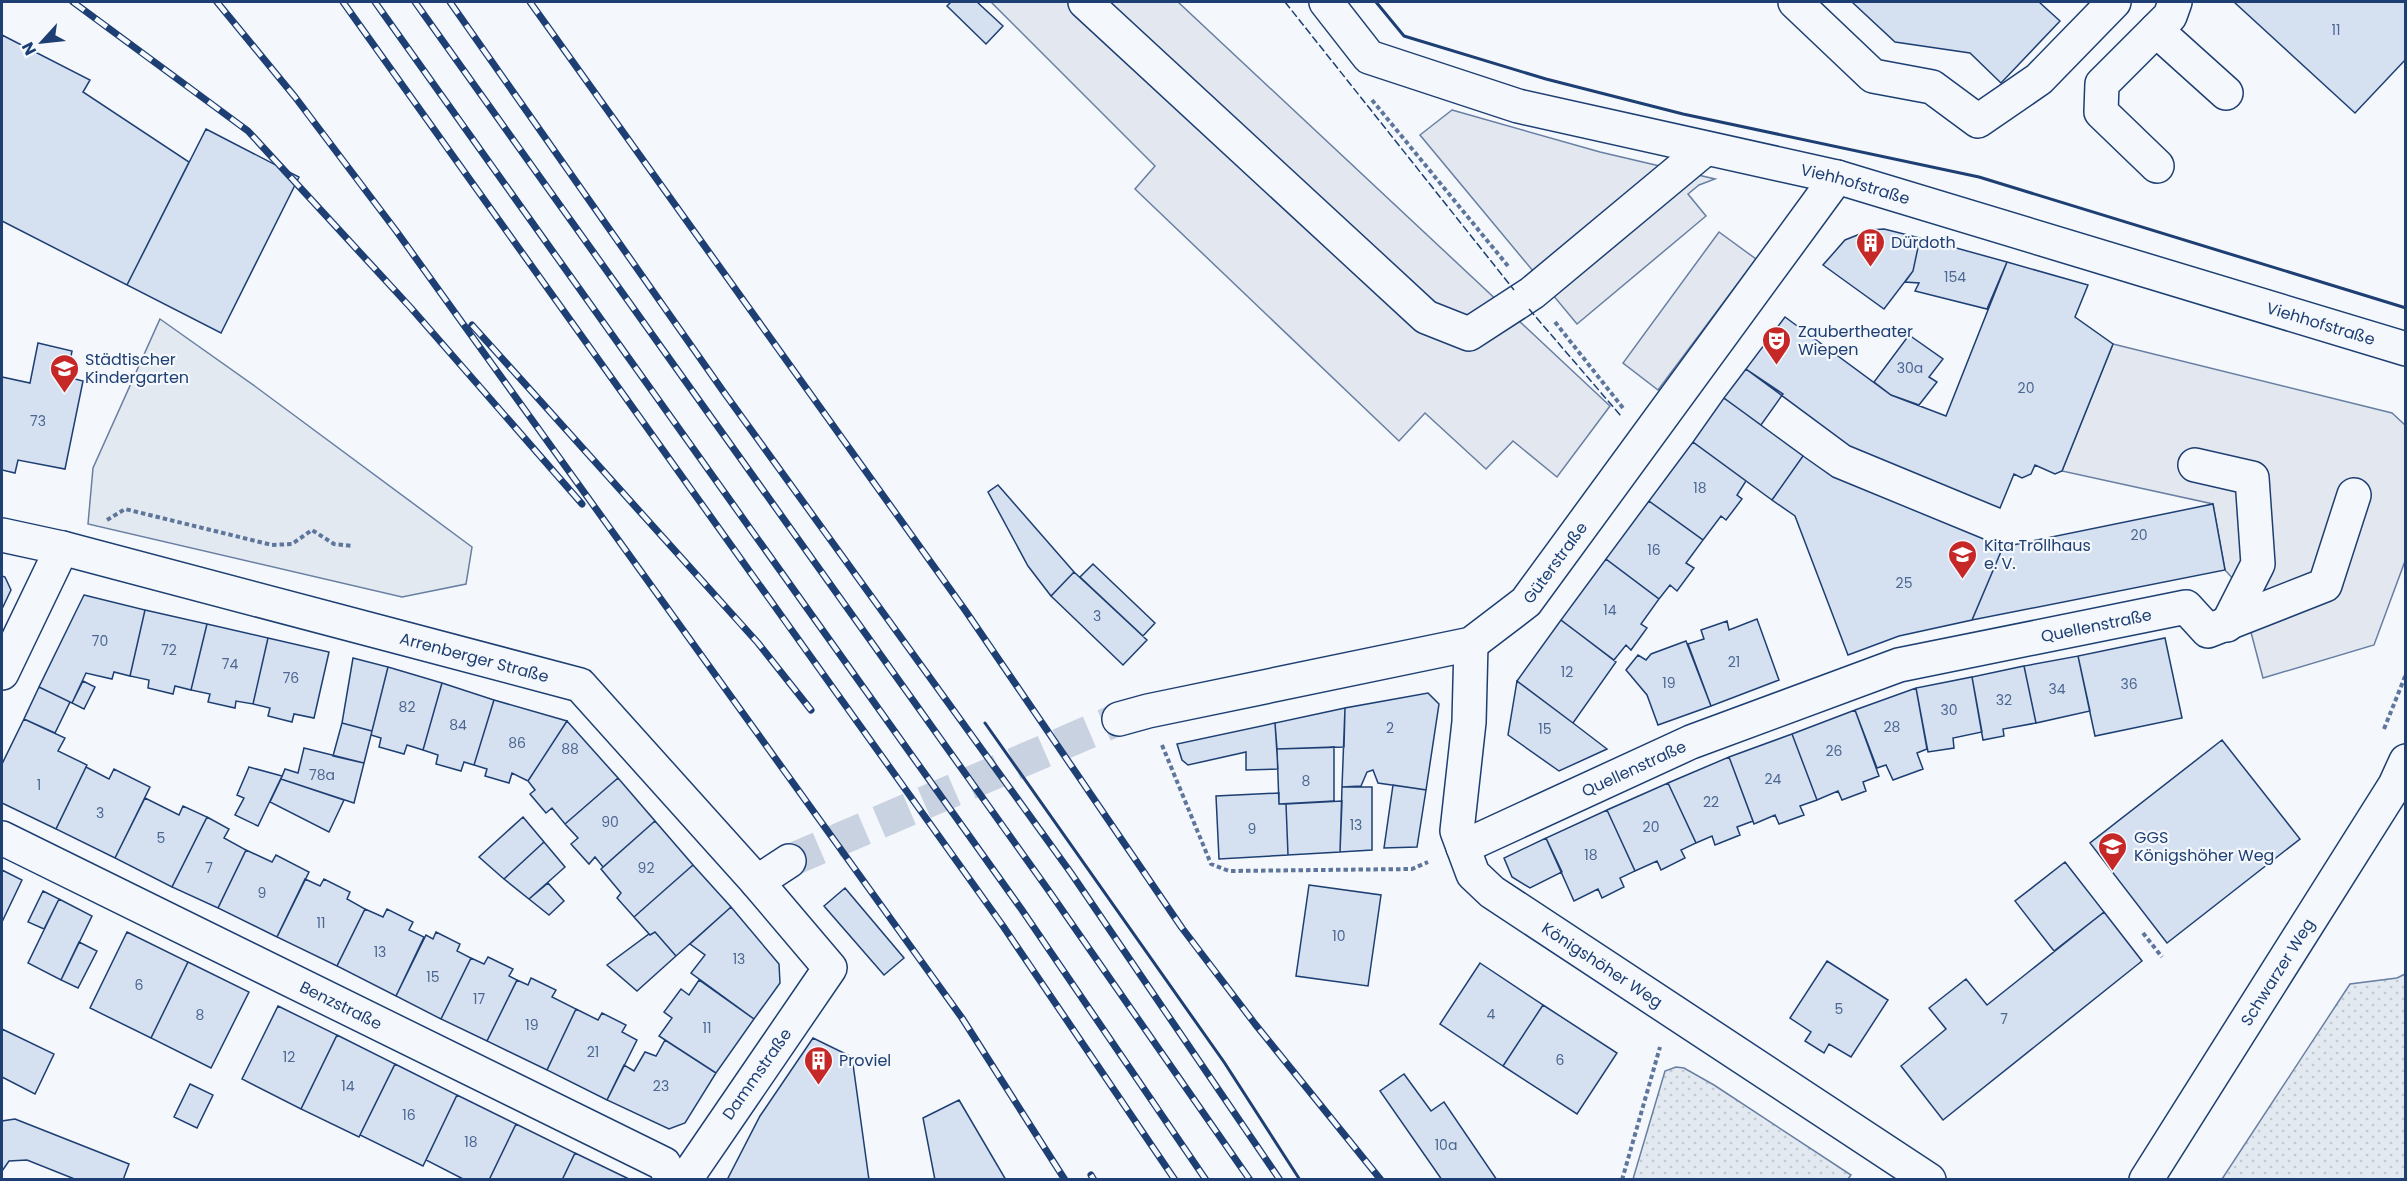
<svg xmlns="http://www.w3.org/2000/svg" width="2407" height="1181" font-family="Poppins,sans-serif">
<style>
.grass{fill:url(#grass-dots);stroke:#687fa3;stroke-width:1.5}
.park{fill:#e3e9f0;stroke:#687fa3;stroke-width:1.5}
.parking{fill:#e3e8f0;stroke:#687fa3;stroke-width:1.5}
.building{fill:#d5e0f0;stroke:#1d3f73;stroke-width:1.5}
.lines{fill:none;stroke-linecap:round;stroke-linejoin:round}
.minor-tunnel{stroke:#c9d2e0;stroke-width:33;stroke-dasharray:33 16;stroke-linecap:butt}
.minor-casing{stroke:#1d3f73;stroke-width:36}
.path{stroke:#5e769c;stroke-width:4;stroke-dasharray:4.5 3;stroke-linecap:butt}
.minor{stroke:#f4f7fb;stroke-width:33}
.rail-casing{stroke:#1d3f73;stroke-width:7}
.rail{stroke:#f4f7fb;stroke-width:4.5;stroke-dasharray:14;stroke-linecap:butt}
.fence{stroke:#1d3f73;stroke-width:1.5;stroke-dasharray:8 3;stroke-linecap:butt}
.wall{stroke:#1d3f73;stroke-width:3}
.labels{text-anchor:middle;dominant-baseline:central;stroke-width:4.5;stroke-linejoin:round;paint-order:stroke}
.number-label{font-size:14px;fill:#4b6792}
.street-label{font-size:16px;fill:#1d3f73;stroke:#f4f7fb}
.poi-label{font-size:16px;fill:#1d3f73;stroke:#f4f7fb;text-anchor:start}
</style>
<defs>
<pattern id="grass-dots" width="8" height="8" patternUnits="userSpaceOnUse" patternTransform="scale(1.5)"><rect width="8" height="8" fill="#e3e9f0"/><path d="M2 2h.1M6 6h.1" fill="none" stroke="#c2c9d1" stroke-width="1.8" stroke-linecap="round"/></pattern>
</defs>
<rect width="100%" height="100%" fill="#f4f7fb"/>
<path class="grass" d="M2405 974V1179H2222L2350 984 2397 978Z
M1676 1067 1684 1068 1714 1085 1851 1175 1848 1179H1633L1665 1071Z"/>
<path class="park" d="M160 319 256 387 472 547 466 584 402 597 88 524 93 468Z"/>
<path class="parking" d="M991 2H1178L1610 406 1557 477 1513 441 1486 469 1425 413 1399 441 1135 189 1155 166Z
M1452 110 1600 152 1715 179 1699 185 1688 194 1706 216 1577 324 1420 135Z
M1719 232 1756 259 1658 390 1623 363Z
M2113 344 2392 413 2405 425V561L2374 645 2263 678 2247 617 2244 591 2225 570 2213 504 2062 471Z"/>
<path class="building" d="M951 2H977L1003 26 986 44 947 6Z
M1852 2H2039L2060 21 2001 83 1970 53 1895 42Z
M2234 2H2406V59L2355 113Z
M2 35 90 80 83 92 189 162 127 285 2 221Z
M206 129 299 177 221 333 127 285Z
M1884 229 1920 238 1913 271 1884 309 1823 265 1845 240 1870 230Z
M1920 238 2007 262 1987 309 1915 291 1919 283 1905 282 1913 271Z
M2007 262 2088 285 2075 317 2113 344 2062 471 2055 474 2035 465 2031 474 2022 478 2014 474 2000 508 1850 446 1746 369 1785 317 1891 395 1946 416Z
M1909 335 1943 359 1929 377 1937 382 1919 405 1891 395 1874 382Z
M38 343 72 351 67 377 83 381 65 469 18 460 15 473 2 470V377L30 383Z
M1746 369 1783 394 1761 425 1724 398Z
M1724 398 1803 456 1772 500 1693 442Z
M1693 442 1746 481 1737 495 1742 499 1726 520 1721 516 1703 540 1649 501Z
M1803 456 1833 477 2003 547 1972 620 1899 636 1848 655 1795 516 1772 500Z
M998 485 1074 572 1051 596 1028 566 988 492Z
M1649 501 1703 540 1686 563 1694 568 1677 591 1670 585 1659 599 1606 559Z
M2213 504 2225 570 1972 620 2003 547Z
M1606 559 1659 599 1641 624 1647 628 1631 650 1626 645 1614 660 1561 620Z
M1093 564 1155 623 1143 636 1080 577Z
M1074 572 1147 640 1123 665 1051 596Z
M2 576 5 577 11 590 2 609Z
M84 595 145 610 130 676 114 672 112 679 86 673 72 703 39 687Z
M145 610 207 624 191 690 175 686 173 694 148 688 149 680 130 676Z
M1757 619 1779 680 1711 706 1688 644 1704 639 1701 630 1727 621 1729 630Z
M1561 620 1616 662 1573 723 1517 681Z
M207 624 268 638 253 704 236 701 235 708 208 702 210 694 191 690Z
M268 638 329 652 314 718 294 714 292 722 268 716 270 708 253 704Z
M2165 638 2182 718 2095 736 2078 656Z
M1686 641 1711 706 1658 725 1647 695 1626 670 1638 655 1646 660 1651 654Z
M2078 656 2090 711 2036 723 2024 666Z
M353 658 388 667 372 731 342 723Z
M2024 666 2036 723 2003 729 2004 736 1983 740 1972 677Z
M388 667 442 683 423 750 407 745 404 754 379 747 381 738 371 735Z
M1972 677 1982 732 1953 738 1954 748 1928 752 1916 688Z
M83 681 95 687 84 709 72 703Z
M1517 681 1573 723 1607 749 1559 771 1508 735Z
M442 683 494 700 474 765 464 762 461 771 436 764 438 755 423 750Z
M39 687 70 702 55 733 24 719Z
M1916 688 1927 749 1917 753 1923 769 1893 780 1886 765 1877 768 1855 710Z
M1428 693 1439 704 1426 790 1378 783 1373 770 1367 772 1361 786 1342 787 1345 708Z
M494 700 567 721 528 781 512 773 509 783 485 776 487 769 474 765Z
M1345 708 1344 747 1277 749 1275 723Z
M1855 710 1879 776 1863 782 1866 791 1842 800 1838 791 1817 800 1792 734Z
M24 719 65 738 58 751 87 765 56 829 2 803V764Z
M567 721 618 778 565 824 552 808 546 813 530 794 535 790 528 781Z
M342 723 372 731 364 763 333 756Z
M1275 723 1278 769 1246 770V752L1188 765 1182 760 1177 744Z
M1792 734 1817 800 1800 806 1804 815 1779 824 1775 815 1754 824 1729 757Z
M2222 740 2300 839 2167 943 2090 843Z
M1334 747V801L1279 804 1277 749Z
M304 748 364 763 354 803 281 779 285 769 298 773Z
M1729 757 1753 821 1737 827 1740 835 1715 845 1712 836 1696 843 1668 783Z
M86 767 109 779 114 769 150 787 115 858 56 829Z
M249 767 282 776 258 826 235 815 244 798 237 795Z
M618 778 655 821 603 867 595 857 589 864 571 844 578 838 565 824Z
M281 779 344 800 329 832 270 802Z
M1668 783 1696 843 1681 850 1685 858 1661 870 1657 861 1635 871 1607 810Z
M1393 785 1426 790 1417 847 1384 848Z
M1342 787H1372V850L1340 852Z
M1279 793V804H1286L1288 855 1219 859 1216 796Z
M145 798 179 815 183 806 207 817 172 887 115 858Z
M1342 801 1340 852 1288 855 1286 804Z
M1607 810 1635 871 1620 878 1624 887 1602 898 1598 889 1574 901 1546 838Z
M207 817 229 829 224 838 246 850 218 908 172 887Z
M523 817 544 842 504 879 479 857Z
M655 821 693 865 634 917 617 898 621 893 601 869Z
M1546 838 1562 872 1530 888 1512 877 1504 858Z
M544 842 565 867 529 899 504 879Z
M246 850 272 862 276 855 309 872 277 937 218 908Z
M2065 862 2104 912 2054 951 2015 901Z
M693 865 731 907 676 956 655 932 650 935 634 917Z
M2 870 22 880 2 922Z
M305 879 320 886 324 879 350 892 347 899 365 909 337 966 277 937Z
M548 883 564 901 549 915 529 899Z
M1309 885 1381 895 1368 986 1296 976Z
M845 888 904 958 884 975 824 906Z
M43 891 59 899 44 929 28 922Z
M59 899 92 916 61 980 28 963Z
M731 907 779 964 780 983 754 1019 691 973 705 955 690 944Z
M365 909 383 917 387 909 413 922 409 930 424 937 396 996 337 966Z
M2104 912 2142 961 1943 1120 1901 1066 1946 1029 1929 1008 1966 979 1987 1005Z
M127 932 188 962 151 1038 90 1008Z
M436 932 460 944 457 951 471 958 441 1019 396 996 426 935 433 939Z
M655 932 676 956 637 991 607 965 649 934 650 935Z
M79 942 97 951 78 988 61 980Z
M488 957 513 969 509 976 517 980 487 1041 441 1019 471 958 484 964Z
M1827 961 1888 1000 1851 1057 1829 1044 1824 1053 1805 1041 1811 1032 1790 1018Z
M188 962 249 992 211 1068 151 1038Z
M1480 963 1543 1005 1503 1066 1440 1024Z
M531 978 556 990 552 997 576 1009 547 1070 487 1041 517 980 528 985Z
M699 980 754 1019 716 1073 659 1036 672 1018 664 1012 681 989 689 995Z
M1543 1005 1617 1053 1577 1114 1503 1066Z
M278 1006 337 1035 301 1109 242 1079Z
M576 1009 598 1020 602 1013 626 1025 622 1032 637 1040 607 1100 547 1070Z
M2 1029 54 1054 35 1094 2 1077Z
M337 1035 395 1064 359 1137 301 1109Z
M813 1038 852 1057 869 1180H727L760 1116Z
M665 1040 716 1073 685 1123 669 1129 607 1100 624 1065 634 1071 645 1052 656 1056Z
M395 1064 457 1095 423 1166 360 1135Z
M1404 1074 1431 1111 1444 1102 1497 1180H1442L1380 1091Z
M190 1084 213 1095 197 1128 174 1117Z
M457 1095 516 1124 489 1180H465L426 1160Z
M959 1100 1006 1180H935L923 1118Z
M15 1119 129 1164 123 1180H77L27 1160 9 1161 2 1171V1121Z
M516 1124 575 1153 562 1180H489Z
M575 1153 631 1180H562Z"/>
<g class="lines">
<path class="minor-tunnel" d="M789 861 1119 719"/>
<defs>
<g id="minor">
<path d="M1085 2 1426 317 1469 334 1532 293 1705 149"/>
<path id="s1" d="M1326 2 1369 57 1518 106 1837 177 2406 349"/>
<path d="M1795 2 1873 76 1932 87 1978 121 2039 79 2114 2"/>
<path d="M2156 30 2226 93"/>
<path d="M2157 166 2101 112 2102 84 2170 16 2175 2"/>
<path d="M2195 465 2252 478 2258 564 2227 625"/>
<path id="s2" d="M2 535 62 548 580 685 757 882 830 968 685 1180"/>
<path id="s3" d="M1471 644 1469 722 1457 831 1473 874 1492 892 1929 1180"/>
<path d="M2 673 62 548"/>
<path id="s4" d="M1119 719 1148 711 1471 644 1526 602 1837 177"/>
<path id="s5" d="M2 838 664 1164 672 1180"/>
<path id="s6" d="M1463 847 1691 742 1899 665 2186 607 2208 631 2325 585 2354 495"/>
<path d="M757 882 789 861"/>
<path id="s7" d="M2146 1180 2395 785 2406 761"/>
</g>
</defs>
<use href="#minor" class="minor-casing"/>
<path class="path" d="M1372 100 1508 266
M1555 322 1623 408
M107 520 125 509 272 545 292 544 312 530 334 544 353 546
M2384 729 2406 674
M1162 745 1211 864 1229 871 1412 869 1428 862
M2143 933 2162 957
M1622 1180 1660 1047"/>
<use href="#minor" class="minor"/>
<defs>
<path id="rail" d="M73 2 248 131 411 308 582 504
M217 2 295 97 397 232 962 1018 1065 1180
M343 2 1003 926 1175 1180
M375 2 1022 910 1206 1180
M415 2 1049 891 1250 1180
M450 2 723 391 1071 873 1280 1180
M530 2 965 610 1182 928 1255 1024 1381 1180
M472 325 758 643 811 710
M1091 1175 1094 1180"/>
</defs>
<use href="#rail" class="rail-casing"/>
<use href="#rail" class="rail"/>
<path class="fence" d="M1285 2 1514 290
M1529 309 1621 416"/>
<path class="wall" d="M1376 2 1404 36 1546 79 1683 114 1979 177 2406 308
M985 723 1224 1062 1300 1180"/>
</g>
<defs>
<symbol id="building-pin" viewBox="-11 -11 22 30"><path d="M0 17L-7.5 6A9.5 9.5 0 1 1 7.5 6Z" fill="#c62828" stroke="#f4f7fb"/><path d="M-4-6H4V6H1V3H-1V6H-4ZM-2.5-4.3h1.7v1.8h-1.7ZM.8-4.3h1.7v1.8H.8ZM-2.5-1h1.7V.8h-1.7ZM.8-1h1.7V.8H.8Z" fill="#fff"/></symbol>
<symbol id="theatre-pin" viewBox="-11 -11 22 30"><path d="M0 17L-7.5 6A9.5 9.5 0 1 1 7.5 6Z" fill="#c62828" stroke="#f4f7fb"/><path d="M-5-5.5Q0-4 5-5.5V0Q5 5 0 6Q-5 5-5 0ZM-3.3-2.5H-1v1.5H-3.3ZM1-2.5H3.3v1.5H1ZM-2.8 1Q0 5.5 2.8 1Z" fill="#fff"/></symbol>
<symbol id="school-pin" viewBox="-11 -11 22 30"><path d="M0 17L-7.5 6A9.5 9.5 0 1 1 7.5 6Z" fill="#c62828" stroke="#f4f7fb"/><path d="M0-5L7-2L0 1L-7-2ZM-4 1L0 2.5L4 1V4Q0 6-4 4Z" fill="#fff"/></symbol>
</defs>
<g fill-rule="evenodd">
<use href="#building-pin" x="1854" y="226" width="33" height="45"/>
<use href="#theatre-pin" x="1760" y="324" width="33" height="45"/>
<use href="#school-pin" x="48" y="352" width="33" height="45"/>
<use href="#school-pin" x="1946" y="538" width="33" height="45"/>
<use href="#school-pin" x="2096" y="830" width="33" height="45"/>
<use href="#building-pin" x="802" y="1044" width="33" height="45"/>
</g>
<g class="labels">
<g class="number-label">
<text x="2336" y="30">11</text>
<text x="1955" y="277">154</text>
<text x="1910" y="368">30a</text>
<text x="2026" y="388">20</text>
<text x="38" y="421">73</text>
<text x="1700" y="488">18</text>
<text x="2139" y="535">20</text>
<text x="1654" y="550">16</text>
<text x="1904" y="583">25</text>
<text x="1610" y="610">14</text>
<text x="1097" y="616">3</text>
<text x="100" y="641">70</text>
<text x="169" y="650">72</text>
<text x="1734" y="662">21</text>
<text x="230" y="664">74</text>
<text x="1567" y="672">12</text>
<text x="291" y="678">76</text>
<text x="1669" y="683">19</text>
<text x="2129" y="684">36</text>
<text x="2057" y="689">34</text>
<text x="2004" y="700">32</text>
<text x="407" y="707">82</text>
<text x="1949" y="710">30</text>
<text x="458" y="725">84</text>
<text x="1892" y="727">28</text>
<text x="1390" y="728">2</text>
<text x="1545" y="729">15</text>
<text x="517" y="743">86</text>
<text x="570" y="749">88</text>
<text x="1834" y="751">26</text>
<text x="322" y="775">78a</text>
<text x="1773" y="779">24</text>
<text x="1306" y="781">8</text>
<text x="39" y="785">1</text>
<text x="1711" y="802">22</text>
<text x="100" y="813">3</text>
<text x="610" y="822">90</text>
<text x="1356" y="825">13</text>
<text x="1651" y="827">20</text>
<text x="1252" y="829">9</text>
<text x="161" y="838">5</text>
<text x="1591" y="855">18</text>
<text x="209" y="868">7</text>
<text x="646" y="868">92</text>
<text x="262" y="893">9</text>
<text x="321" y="923">11</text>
<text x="1339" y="936">10</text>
<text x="380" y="952">13</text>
<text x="739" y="959">13</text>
<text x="433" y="977">15</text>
<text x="139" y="985">6</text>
<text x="479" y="999">17</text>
<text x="1839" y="1009">5</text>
<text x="1491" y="1014">4</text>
<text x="200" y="1015">8</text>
<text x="2004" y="1019">7</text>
<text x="532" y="1025">19</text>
<text x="707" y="1028">11</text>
<text x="593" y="1052">21</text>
<text x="289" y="1057">12</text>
<text x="1560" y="1060">6</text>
<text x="348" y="1086">14</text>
<text x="661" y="1086">23</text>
<text x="409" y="1115">16</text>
<text x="471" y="1142">18</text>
<text x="1446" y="1145">10a</text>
</g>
<g class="street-label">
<text stroke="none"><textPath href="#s1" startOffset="573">Viehhofstraße</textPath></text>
<text stroke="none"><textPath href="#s1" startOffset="1059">Viehhofstraße</textPath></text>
<text stroke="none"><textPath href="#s4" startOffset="478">Güterstraße</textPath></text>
<text stroke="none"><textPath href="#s6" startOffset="674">Quellenstraße</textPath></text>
<text stroke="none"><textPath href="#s2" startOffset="488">Arrenberger Straße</textPath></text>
<text stroke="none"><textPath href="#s6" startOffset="188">Quellenstraße</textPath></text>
<text stroke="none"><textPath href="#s3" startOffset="392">Königshöher Weg</textPath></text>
<text stroke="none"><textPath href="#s7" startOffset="246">Schwarzer Weg</textPath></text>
<text stroke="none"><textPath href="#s5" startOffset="378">Benzstraße</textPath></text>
<text transform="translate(757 1074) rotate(-55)">Dammstraße</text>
</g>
<g class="poi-label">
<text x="1891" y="242">Dürdoth</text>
<text x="1798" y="331">Zaubertheater<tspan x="1798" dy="18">Wiepen</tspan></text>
<text x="85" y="359">Städtischer<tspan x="85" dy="18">Kindergarten</tspan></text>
<text x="1984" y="545">Kita Trollhaus<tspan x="1984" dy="18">e. V.</tspan></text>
<text x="2134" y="837">GGS<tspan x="2134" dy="18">Königshöher Weg</tspan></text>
<text x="839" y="1060">Proviel</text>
</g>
</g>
<rect width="2407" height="1181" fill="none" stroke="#1d3f73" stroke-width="6"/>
<g transform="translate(42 42) rotate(243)" stroke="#f4f7fb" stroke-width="4.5" paint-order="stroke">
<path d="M0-4.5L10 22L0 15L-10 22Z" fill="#1d3f73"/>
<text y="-9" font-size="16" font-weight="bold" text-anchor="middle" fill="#1d3f73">N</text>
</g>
</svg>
